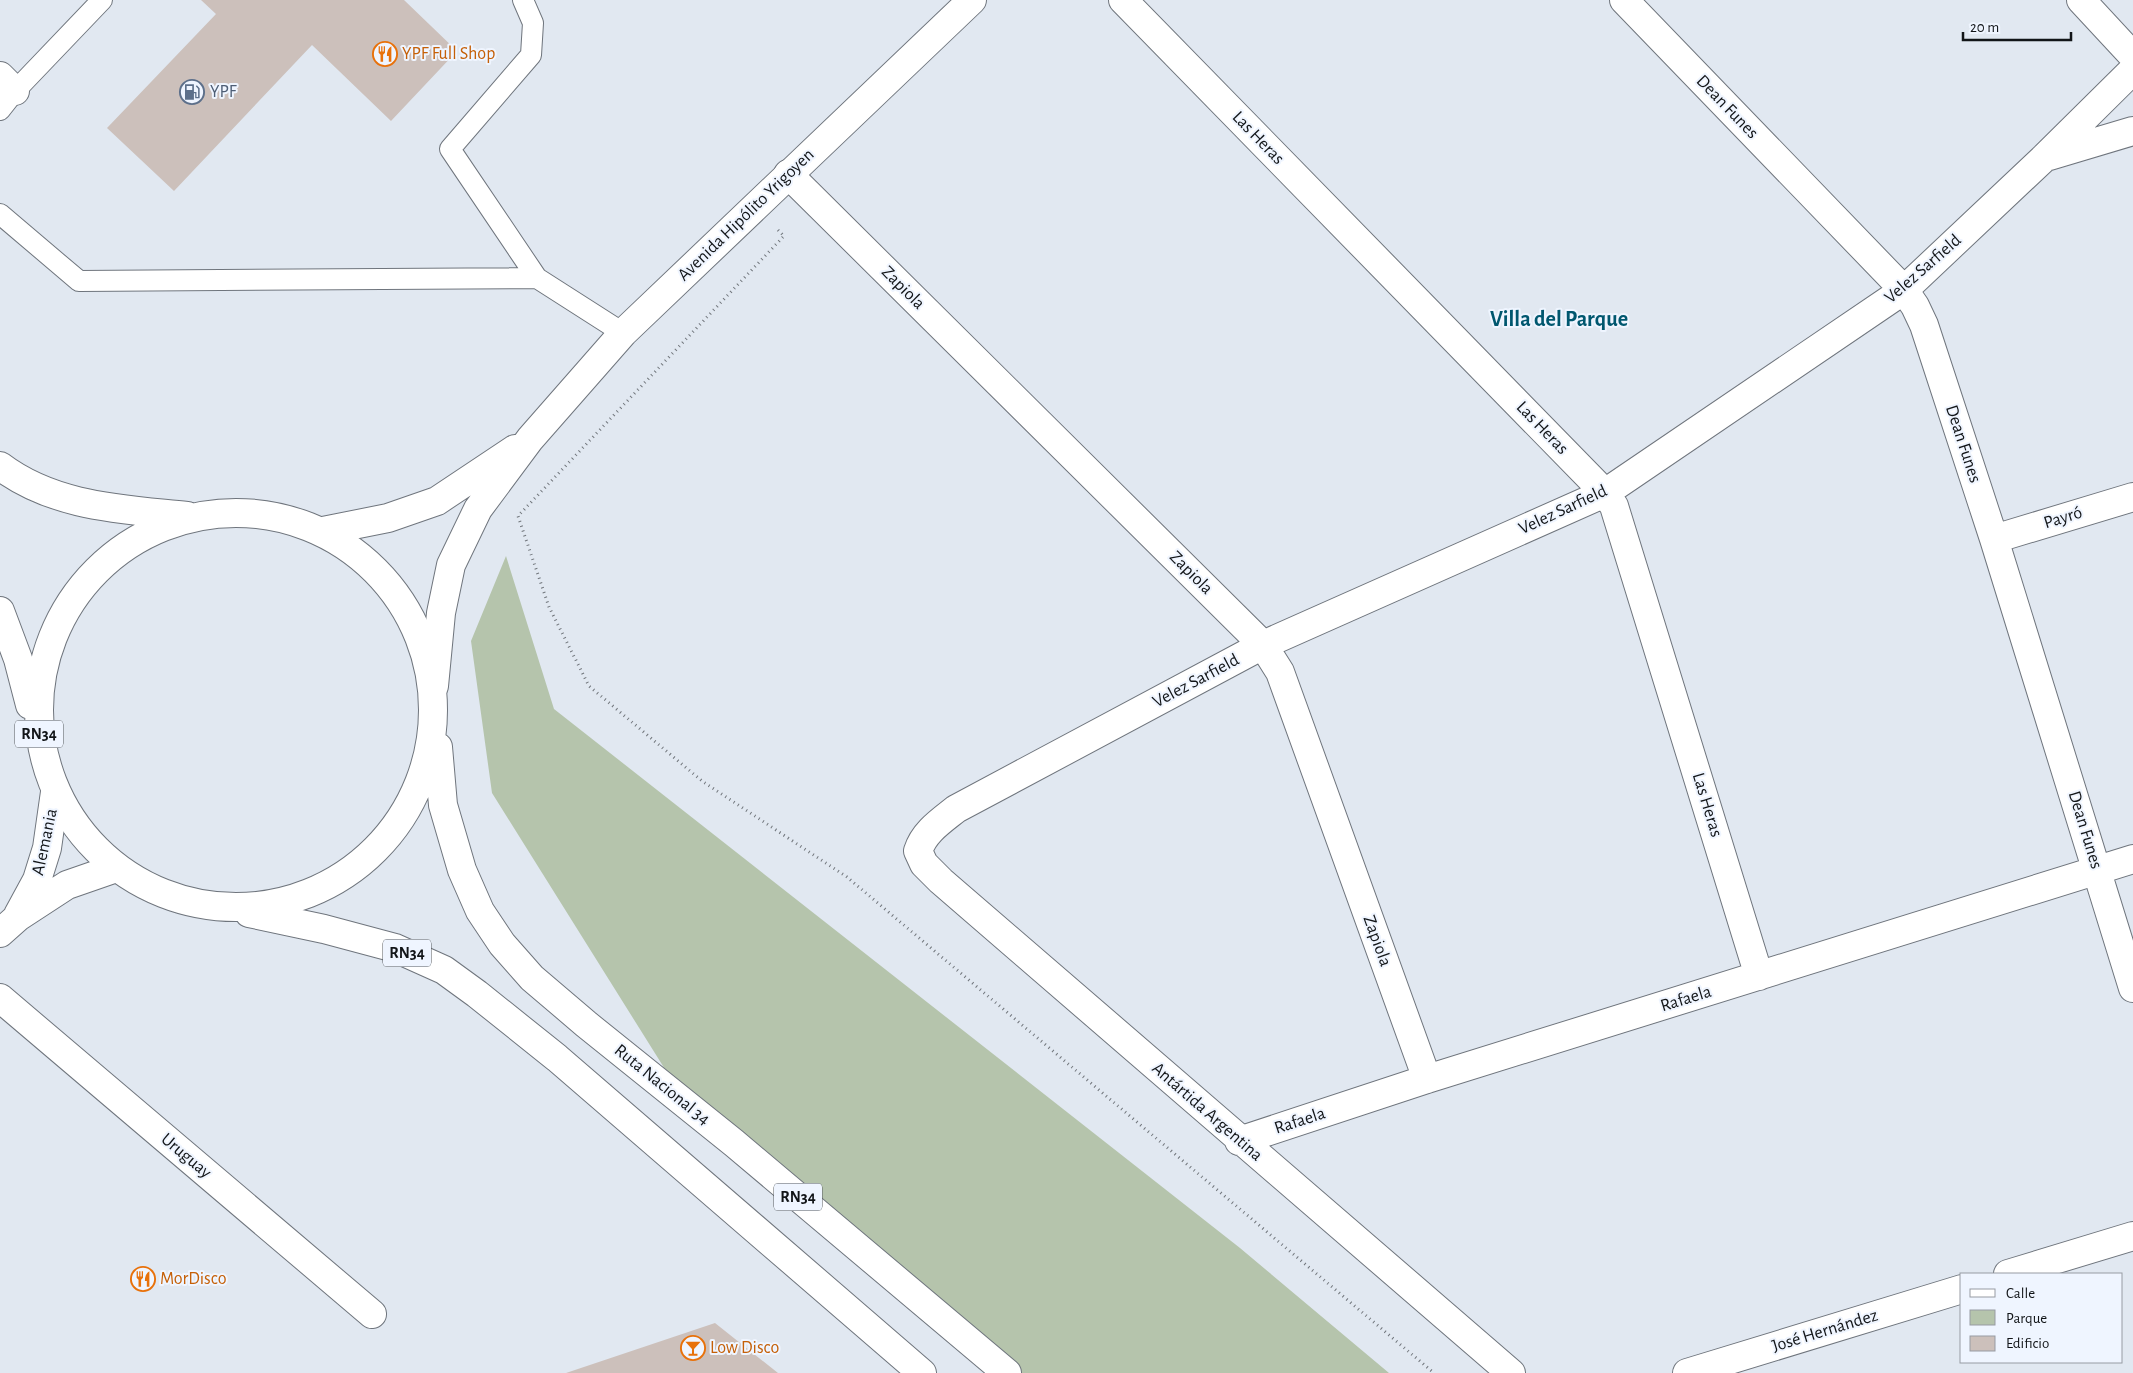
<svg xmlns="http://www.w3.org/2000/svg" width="2133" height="1373" font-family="'Alegreya Sans',sans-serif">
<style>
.green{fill:#b5c4ac}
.building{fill:#ccc0bb}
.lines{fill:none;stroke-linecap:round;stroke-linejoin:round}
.service-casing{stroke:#6f757d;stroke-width:22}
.minor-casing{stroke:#6f757d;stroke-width:30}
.tertiary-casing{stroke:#6f757d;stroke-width:30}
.trunk-casing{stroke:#6f757d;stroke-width:30}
.path{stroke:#71767c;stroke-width:3;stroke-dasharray:1 4;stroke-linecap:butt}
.service{stroke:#fff;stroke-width:20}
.minor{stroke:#fff;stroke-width:28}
.tertiary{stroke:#fff;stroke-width:28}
.trunk{stroke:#fff;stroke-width:28}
.labels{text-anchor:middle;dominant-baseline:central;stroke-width:4;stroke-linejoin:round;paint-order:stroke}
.shield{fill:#eff5ff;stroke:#54585d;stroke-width:1}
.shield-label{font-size:16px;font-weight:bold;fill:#121518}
.food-label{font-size:18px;fill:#c56008;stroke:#eff5ff;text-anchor:start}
.service-label{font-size:18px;fill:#4e5e75;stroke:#eff5ff;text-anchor:start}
.street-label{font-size:18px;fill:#121518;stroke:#eff5ff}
.district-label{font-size:22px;font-weight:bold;fill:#00576f;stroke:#eff5ff}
</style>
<rect width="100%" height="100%" fill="#e1e8f1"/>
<path class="green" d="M506 556 554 709 1240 1248 1389 1373H1016L668 1074 492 793 471 641Z"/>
<path class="building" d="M201 0H404L457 51 391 121 312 45 174 191 107 128 216 14Z
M715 1323 778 1373H566Z"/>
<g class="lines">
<defs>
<path id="service" d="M523 0 533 23 531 55 450 149 537 278
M0 110 15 91 102 0
M0 214 79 281 537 278 623 333"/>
<path id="minor" d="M1123 0 1605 493 1614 506 1759 976
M1624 0 1904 290 1915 306 1924 325 1994 539 2133 988
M2081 0 2133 56
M0 76 15 91
M2049 156 2133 131
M788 174 1263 645 1280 672 1427 1079
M1994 539 2133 497
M18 915 37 880 47 848 55 792
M0 933 18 917 67 885 116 868
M0 998 372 1314
M1239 1141 1427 1079 2133 859
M2008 1274 2133 1236
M1511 1373 941 881 924 864 918 851C924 832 941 821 956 809L1263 645 1605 493 1904 290 2045 157 2133 70
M1687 1373 1962 1289"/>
<path id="tertiary" d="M323 531 388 518 437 501 515 449
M434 686 441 613 451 565 478 509 530 439 623 333 972 0"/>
<path id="trunk" d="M0 466C54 507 122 509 187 516
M39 710a197 197 0 1 1 394 0a197 197 0 1 1-394 0Z
M0 611 18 659 30 705
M438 747 443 805 462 870 480 911 502 944 532 978 586 1024 734 1143 1007 1373
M249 913 324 929 395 948 444 970 477 994 557 1058 922 1373"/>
</defs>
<use href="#service" class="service-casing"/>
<use href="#minor" class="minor-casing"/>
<use href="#tertiary" class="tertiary-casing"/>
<use href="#trunk" class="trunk-casing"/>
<path class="path" d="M778 230 784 236 518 516 549 607 589 686 702 781 847 877 1434 1373"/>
<use href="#service" class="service"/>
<use href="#minor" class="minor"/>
<use href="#tertiary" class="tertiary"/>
<use href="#trunk" class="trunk"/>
</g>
<defs>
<symbol id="restaurant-ring" viewBox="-11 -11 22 22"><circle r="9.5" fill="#eff5ff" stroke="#e8710a" stroke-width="1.5"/><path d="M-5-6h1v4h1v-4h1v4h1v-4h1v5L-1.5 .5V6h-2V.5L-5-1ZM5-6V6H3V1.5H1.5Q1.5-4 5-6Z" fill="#e8710a"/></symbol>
<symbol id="fuel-ring" viewBox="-11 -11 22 22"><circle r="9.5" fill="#eff5ff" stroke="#5c6f8a" stroke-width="1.5"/><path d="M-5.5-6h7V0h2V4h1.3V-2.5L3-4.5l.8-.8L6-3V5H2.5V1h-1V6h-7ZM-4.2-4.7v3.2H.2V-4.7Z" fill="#5c6f8a"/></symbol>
<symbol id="bar-ring" viewBox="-11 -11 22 22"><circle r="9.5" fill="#eff5ff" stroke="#e8710a" stroke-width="1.5"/><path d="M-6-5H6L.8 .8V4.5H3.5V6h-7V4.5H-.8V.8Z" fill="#e8710a"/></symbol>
</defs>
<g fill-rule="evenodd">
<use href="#restaurant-ring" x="371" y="40" width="28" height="28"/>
<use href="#fuel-ring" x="178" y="78" width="28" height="28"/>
<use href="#restaurant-ring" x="129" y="1265" width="28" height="28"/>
<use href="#bar-ring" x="679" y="1334" width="28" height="28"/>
</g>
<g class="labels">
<g class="shield">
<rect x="15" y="720.5" width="48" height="27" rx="4"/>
<rect x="383" y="939.5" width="48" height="27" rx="4"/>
<rect x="774" y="1183.5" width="48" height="27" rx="4"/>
</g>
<g class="shield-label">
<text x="39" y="734">RN34</text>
<text x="407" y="953">RN34</text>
<text x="798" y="1197">RN34</text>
</g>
<g class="food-label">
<text x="402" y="54">YPF Full Shop</text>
<text x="160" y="1279">MorDisco</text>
<text x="710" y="1348">Low Disco</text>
</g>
<g class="service-label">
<text x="210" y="92">YPF</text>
</g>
<g class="street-label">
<text transform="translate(1727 107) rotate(46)">Dean Funes</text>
<text transform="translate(1258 138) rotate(46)">Las Heras</text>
<text transform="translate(746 215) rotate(-44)">Avenida Hipólito Yrigoyen</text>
<text transform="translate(1923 269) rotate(-41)">Velez Sarfield</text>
<text transform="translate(903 288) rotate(45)">Zapiola</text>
<text transform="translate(1542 428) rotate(46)">Las Heras</text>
<text transform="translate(1963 444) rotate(72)">Dean Funes</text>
<text transform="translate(1563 510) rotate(-25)">Velez Sarfield</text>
<text transform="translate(2063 518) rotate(-17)">Payró</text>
<text transform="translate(1191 573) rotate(45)">Zapiola</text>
<text transform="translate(1196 681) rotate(-28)">Velez Sarfield</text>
<text transform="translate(1707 805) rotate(73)">Las Heras</text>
<text transform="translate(2085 830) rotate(73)">Dean Funes</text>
<text transform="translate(45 842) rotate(-78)">Alemania</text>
<text transform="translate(1377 941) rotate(70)">Zapiola</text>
<text transform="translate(1686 999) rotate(-17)">Rafaela</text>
<text transform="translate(662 1085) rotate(39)">Ruta Nacional 34</text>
<text transform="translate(1207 1112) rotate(41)">Antártida Argentina</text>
<text transform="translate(1300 1121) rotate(-18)">Rafaela</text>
<text transform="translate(186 1156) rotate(40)">Uruguay</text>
<text transform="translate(1825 1331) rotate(-17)">José Hernández</text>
</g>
<g class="district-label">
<text x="1559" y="319">Villa del Parque</text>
</g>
</g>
<rect x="1960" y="1273" width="162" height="90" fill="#eff5ff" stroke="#979ba3"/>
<rect x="1970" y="1289" width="25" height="8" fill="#ffffff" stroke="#979ba3"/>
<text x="2006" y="1298" font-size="15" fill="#121518">Calle</text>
<rect x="1970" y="1310" width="25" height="15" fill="#b5c4ac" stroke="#979ba3"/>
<text x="2006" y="1323" font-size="15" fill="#121518">Parque</text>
<rect x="1970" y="1336" width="25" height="15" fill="#ccc0bb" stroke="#979ba3"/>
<text x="2006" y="1348" font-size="15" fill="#121518">Edificio</text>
<path d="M1963 32v8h108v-8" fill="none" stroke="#121518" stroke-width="2.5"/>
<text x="1970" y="32" font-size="15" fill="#121518" stroke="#eff5ff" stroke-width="4" paint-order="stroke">20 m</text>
</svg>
